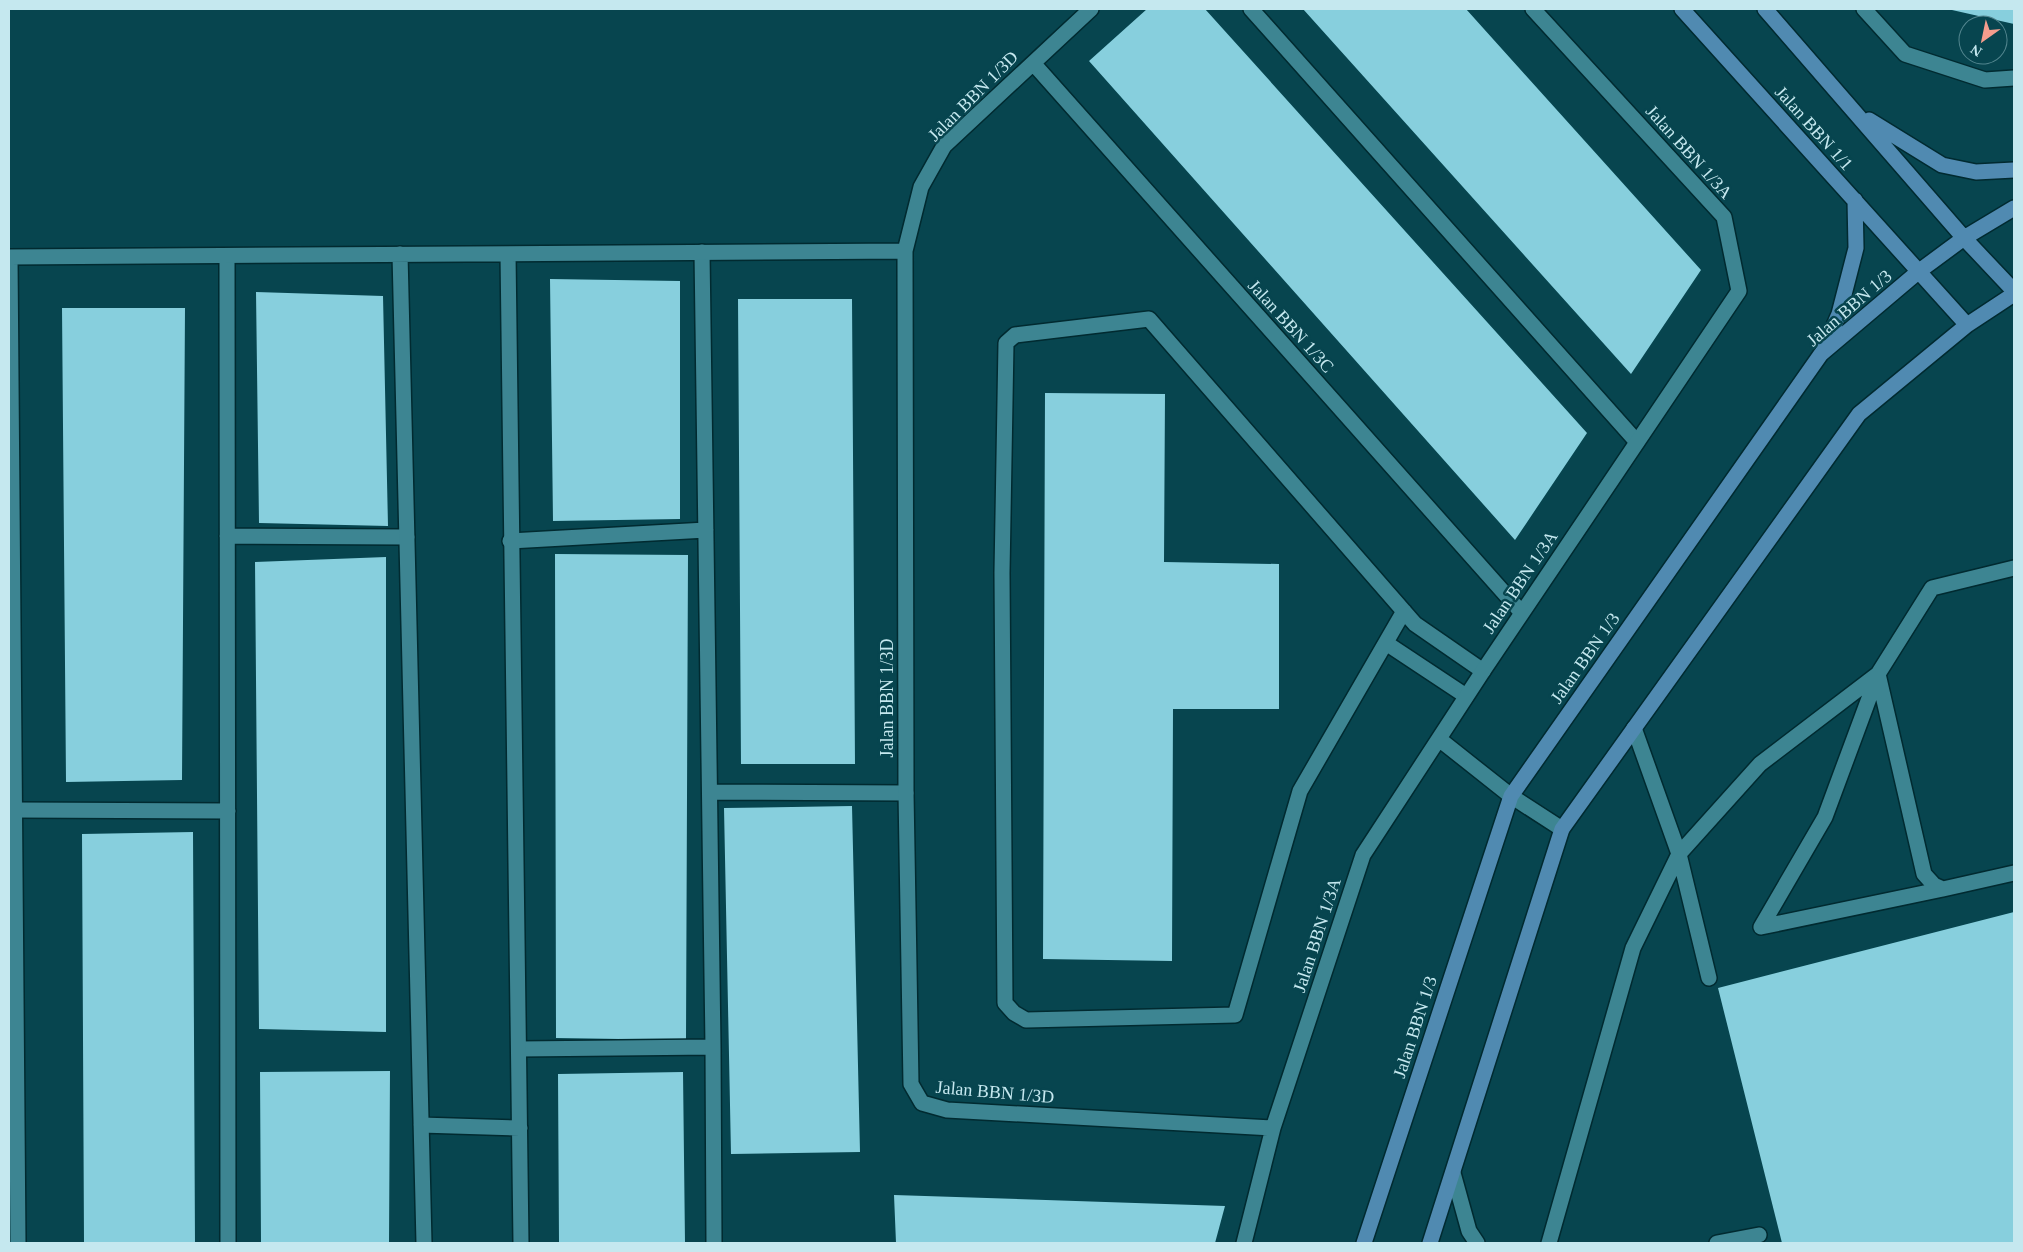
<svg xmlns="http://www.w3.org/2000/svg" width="2023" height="1252" font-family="Georgia,serif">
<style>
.building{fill:#87cfdd}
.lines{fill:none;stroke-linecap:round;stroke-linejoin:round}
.lane-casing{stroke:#012a30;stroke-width:18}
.street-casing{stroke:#012a30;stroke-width:18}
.secondary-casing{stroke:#012a30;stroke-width:18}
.lane{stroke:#3d8592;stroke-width:15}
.street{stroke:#3d8592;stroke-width:15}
.secondary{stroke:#508ab1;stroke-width:15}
.labels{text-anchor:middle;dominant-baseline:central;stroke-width:5;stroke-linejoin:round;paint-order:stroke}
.street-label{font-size:18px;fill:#c5e8ef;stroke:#07454f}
</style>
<rect width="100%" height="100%" fill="#07454f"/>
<path class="building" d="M1147 9H1205L1587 433 1515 540 1089 61Z
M1303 9H1466L1701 270 1631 374Z
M1953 9H2014V24L1952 10Z
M550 279 680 281V519L553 521Z
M256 292 383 296 388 526 259 523Z
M738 299H852L855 764H741Z
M62 308H185L182 780 66 782Z
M1045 393 1165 394 1164 562 1279 564V709H1173L1172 961 1043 959Z
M555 554 688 555 686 1040 556 1038Z
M386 557V1032L259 1029 255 562Z
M852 806 860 1152 731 1154 724 808Z
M193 832 195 1243H84L82 834Z
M2014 912V1243H1782L1718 988Z
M390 1071 389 1243H261L260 1072Z
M683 1072 685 1243H559L558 1074Z
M894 1195 1225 1206 1215 1243H896Z"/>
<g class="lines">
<defs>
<path id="lane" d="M1251 9 1637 442
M702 252 713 1047 714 1243
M227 256 228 1243
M227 536 407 537
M510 541 706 530
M2014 568 1932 588 1878 674 1924 874 1934 885 1943 889 2014 873
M1404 611 1300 791 1235 1015 1026 1020 1014 1013 1005 1003 1002 573 1006 343 1015 335 1149 319 1415 624 1483 671
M1386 643 1466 696
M1878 674 1825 817 1761 927 1943 889
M1634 728 1679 854 1760 764 1878 674
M710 792 906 793
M15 810 228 811
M1679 854 1709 978
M519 1049 713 1047
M1453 1173 1469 1231 1477 1243
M1549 1243 1633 948 1679 854
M1717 1243 1759 1235"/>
<path id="street" d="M1091 9 944 146 921 187 905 251 906 793 911 1084 922 1103 947 1110 1273 1128
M1864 9 1905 54 1985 80 2014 78
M1033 63 1522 613
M400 254 424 1243
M508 254 521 1243
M9 257 905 251
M10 257 18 1243
M1439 739 1511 796 1562 829
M421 1125 520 1128
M1244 1243 1273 1128 1363 855 1483 671 1739 291 1724 217 1533 9"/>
<path id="secondary" d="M1682 9 1967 325
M1765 9 1964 238 2014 291
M1869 120 1942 165 1976 172 2014 170
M1823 351 1839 314 1856 248 1855 200
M1364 1243 1511 796 1821 354 1918 272 1964 238 2014 208
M1430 1243 1562 829 1859 414 1967 325 2014 294"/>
</defs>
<use href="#lane" class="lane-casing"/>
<use href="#street" class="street-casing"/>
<use href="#secondary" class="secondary-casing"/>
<use href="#lane" class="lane"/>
<use href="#street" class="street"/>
<use href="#secondary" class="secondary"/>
</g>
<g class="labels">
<g class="street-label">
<text transform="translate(973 96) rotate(-45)">Jalan BBN 1/3D</text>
<text transform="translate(1814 128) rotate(48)">Jalan BBN 1/1</text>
<text transform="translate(1689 152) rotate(48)">Jalan BBN 1/3A</text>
<text transform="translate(1849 308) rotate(-41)">Jalan BBN 1/3</text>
<text transform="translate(1291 326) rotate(48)">Jalan BBN 1/3C</text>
<text transform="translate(1520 582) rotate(-56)">Jalan BBN 1/3A</text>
<text transform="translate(1585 658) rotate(-55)">Jalan BBN 1/3</text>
<text transform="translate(887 698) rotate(-90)">Jalan BBN 1/3D</text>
<text transform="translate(1317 935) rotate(-72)">Jalan BBN 1/3A</text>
<text transform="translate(1415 1027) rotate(-72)">Jalan BBN 1/3</text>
<text transform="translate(995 1092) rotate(5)">Jalan BBN 1/3D</text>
</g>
</g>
<rect width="2023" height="1252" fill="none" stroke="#c5e8ef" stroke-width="20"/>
<g transform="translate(1983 40) rotate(213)"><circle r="24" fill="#07454f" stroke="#53868f"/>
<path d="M0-4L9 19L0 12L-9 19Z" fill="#f49d8d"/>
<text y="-8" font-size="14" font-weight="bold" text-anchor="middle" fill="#c5e8ef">N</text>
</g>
</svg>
